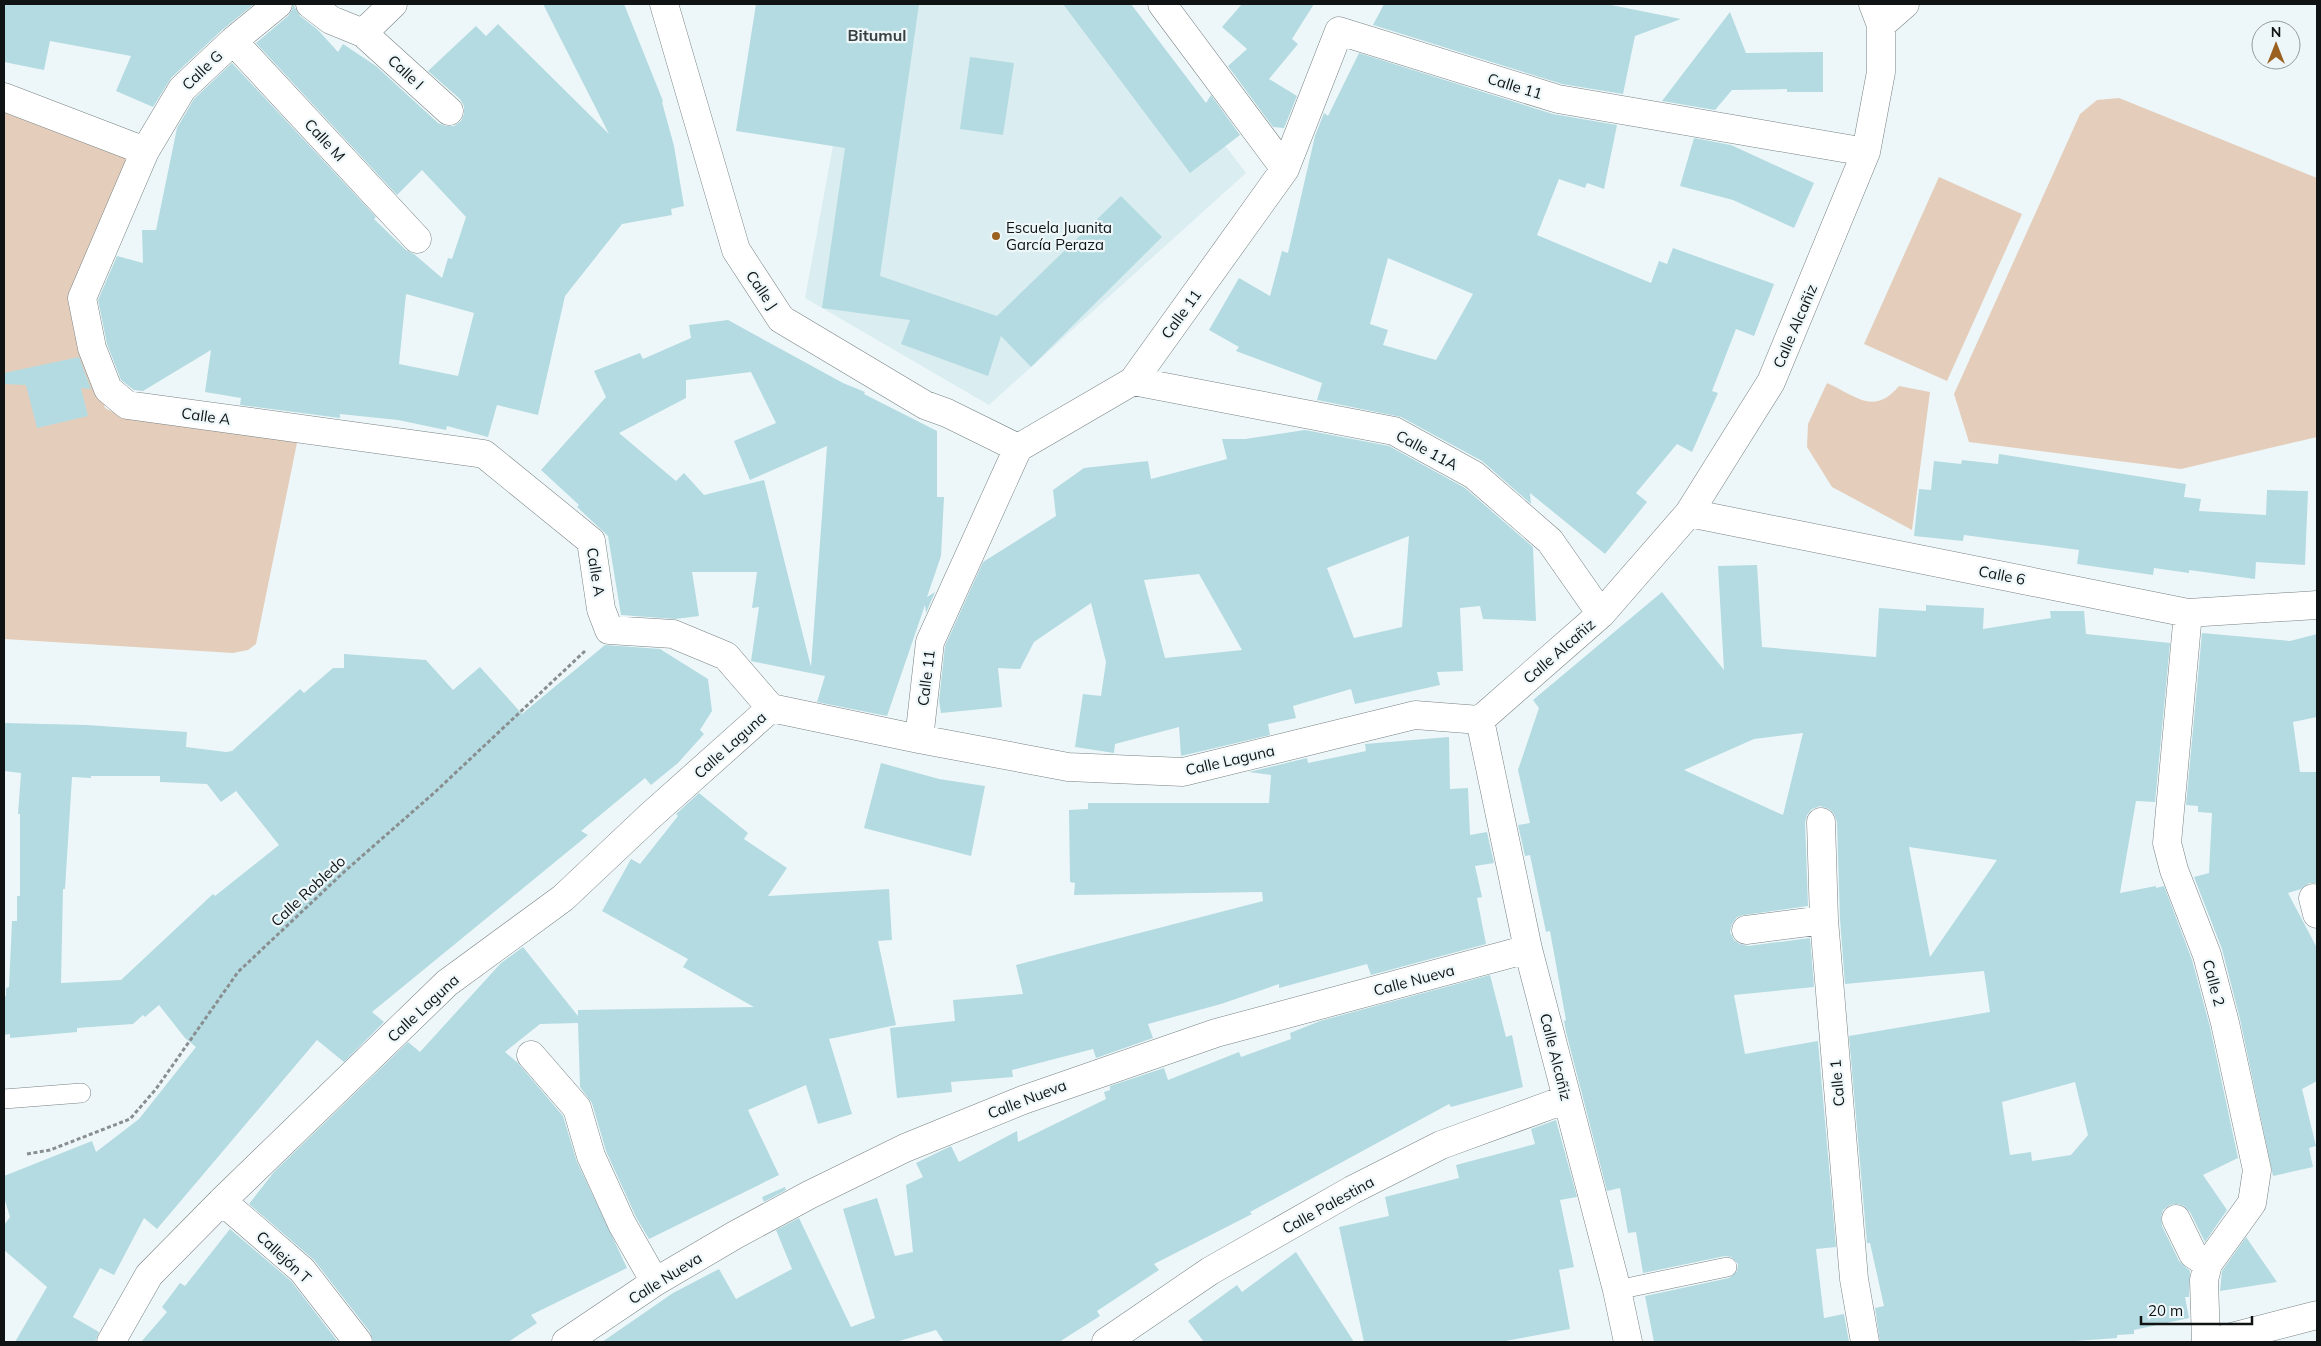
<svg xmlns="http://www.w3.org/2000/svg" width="2321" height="1346" font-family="Mulish,sans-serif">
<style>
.built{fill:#daedf0}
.green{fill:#e4cebb}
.building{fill:#b4dbe1;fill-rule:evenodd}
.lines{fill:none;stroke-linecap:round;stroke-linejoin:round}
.service-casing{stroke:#798283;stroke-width:20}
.minor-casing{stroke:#798283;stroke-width:29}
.path{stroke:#898f91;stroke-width:3;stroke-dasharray:4 2.5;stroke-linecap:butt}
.service{stroke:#fff;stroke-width:19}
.minor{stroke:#fff;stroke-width:28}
.poi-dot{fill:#9b6121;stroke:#edf7f9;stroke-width:2}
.labels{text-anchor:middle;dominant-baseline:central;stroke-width:4.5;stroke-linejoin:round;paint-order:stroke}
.street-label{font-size:15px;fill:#101314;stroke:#edf7f9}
.poi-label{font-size:15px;fill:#101314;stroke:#edf7f9;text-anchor:start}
.neighbourhood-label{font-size:16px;font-weight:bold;fill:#383f40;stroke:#edf7f9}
</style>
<rect width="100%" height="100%" fill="#edf7f9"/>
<path class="built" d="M859 4H1117L1246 173 989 405 805 298Z"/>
<path class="green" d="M2119 98 2317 178V437L2181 469 1969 442 1954 394 2080 114 2097 100Z
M4 105 129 155 75 304 105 408 115 413 298 438 256 644 248 650 233 653 4 639Z
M1939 177 2022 214 1947 381 1864 344Z
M1827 383C1856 396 1874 416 1899 386L1930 392 1912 530 1832 487 1807 447 1808 424Z"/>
<path class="building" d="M4 4H254L222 30 171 78 153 107 116 91 131 56 50 41 44 70 4 62Z
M293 4 300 16 318 30 338 52 343 44 376 66 438 123 446 126H454L461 121 464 114V106L460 99 428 71 476 26 486 36 498 24 609 134 543 4H624L663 101 662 102 674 146 684 206 671 209 672 215 622 224 565 296 538 415 497 405 488 437 447 426 446 430 398 420 340 414V418L240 405 241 398 205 392 211 350 143 391 134 390 121 380 107 344 98 300 117 256 143 263 142 230H156L177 128 194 99 232 63 376 217 374 219 406 250 414 254 442 278 448 258 452 259 466 217 422 170 397 195 256 43 288 16 292 10ZM406 294 474 313 458 376 399 364Z
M756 4H919L880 276 997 316 1121 196 1162 237 1031 367 1001 336 988 376 901 344 910 320 822 308 845 148 736 131Z
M1063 4H1131L1206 103 1211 95 1240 135 1190 173Z
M1242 4H1314L1292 39 1298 44 1269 79 1297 96 1284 128 1273 127 1228 66 1247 49 1222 27Z
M1384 4H1606L1681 19 1635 36 1623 94 1562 84 1373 25Z
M1730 12 1746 53 1823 52V92H1787V89L1732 90 1715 110 1662 101Z
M1359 53 1553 114 1617 125 1604 189 1587 183 1585 188 1559 179 1537 235 1651 283 1659 261 1667 264 1673 248 1774 284 1754 336 1736 329 1712 391 1718 393 1692 452 1677 444 1636 493 1647 502 1605 554 1530 493 1531 504 1482 461 1401 417 1317 400 1322 383 1236 351 1239 347 1209 330 1239 278 1270 296 1282 251 1288 253 1315 136 1324 113 1328 116ZM1388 258 1473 294 1436 360 1383 345 1388 330 1370 324Z
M970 57 1014 63 1003 135 960 129Z
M1694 138 1731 145 1814 183 1794 228 1733 200 1680 186Z
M728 320 843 383 865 392 864 394 937 431V497H944L941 556 927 597 935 592 926 613 925 605 887 716 817 702 825 676 751 661 759 607 752 608 757 572H692L699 616 675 619 621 615 608 536 577 507 579 505 541 470 606 397 594 371 640 353 643 359 691 338 689 325ZM751 372 776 423 734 441 750 480 827 446 811 667 764 480 704 495 684 473 676 481 619 433 686 398V380Z
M79 357 91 389 81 388 88 416 37 428 26 385 4 384V373Z
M1305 430 1389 446 1465 488 1533 547 1536 621 1483 619 1480 606 1460 608 1463 671 1437 672 1440 685 1355 704 1351 689 1293 706 1296 718 1268 724 1270 735 1181 756 1179 727 1115 744 1114 753 1075 747 1083 694 1101 696 1106 662 1091 603 1034 642 1020 669 998 668 1002 707 941 713 939 701 945 646 983 562 1056 516 1053 490 1084 468 1148 461 1151 479 1227 459 1222 439H1245ZM1409 536 1402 627 1354 638 1327 568ZM1199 574 1242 650 1165 658 1144 580Z
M1999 454 2186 484 2184 497 2201 499 2199 511 2266 515 2267 490 2308 491 2305 565 2256 562 2255 579 2189 570V573L2154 568 2153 575 2077 564 2079 550 1964 535 1963 541 1914 536 1919 489 1931 490 1934 461 1961 464 1962 460 1998 464Z
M1757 565 1762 647 1876 657 1879 608 1926 611V605L1984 608 1983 629 2051 618 2050 611H2084L2086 634 2170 643 2155 802 2136 801 2120 893 2156 886V888L2164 886 2192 960 2210 1027 2238 1158 2203 1175 2227 1210 2205 1242 2190 1212 2184 1206 2178 1204 2170 1205 2163 1210 2161 1217 2162 1226 2179 1261 2190 1271 2189 1297H2185L2189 1318 2134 1330V1334L2117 1335V1338L2061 1342H1880L1875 1308 1884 1306 1870 1243H1867L1849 1036 1990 1012 1984 971 1845 984 1840 919 1837 822 1834 814 1829 809 1820 806 1812 809 1807 815 1805 822 1808 906 1744 915 1737 917 1732 924 1730 932 1734 940 1740 944 1748 946 1810 938 1814 987 1734 995 1745 1054 1818 1041 1836 1247 1816 1249 1824 1318 1844 1314 1849 1342H1654L1645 1296 1729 1278 1737 1271 1738 1264 1731 1257 1725 1256 1643 1273 1636 1232 1628 1233 1620 1188 1607 1191 1566 1032 1564 1021 1566 1020 1550 931 1546 932 1530 855 1525 856 1518 825 1530 823 1518 770 1539 708 1533 700 1662 592 1724 670 1718 566ZM1803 733 1783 815 1684 770 1754 739ZM1909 847 1997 860 1930 957ZM2075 1082 2088 1135 2071 1155 2032 1161 2031 1152 2010 1155 2002 1102Z
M2202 633 2290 641 2317 634V717L2293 722 2300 772H2317V883H2309L2301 889 2288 893 2317 948V1081L2302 1089 2316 1146 2309 1148 2313 1167 2273 1176 2240 1019 2222 949 2194 877 2209 873 2212 813 2198 812V806L2186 805Z
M605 645 660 649 708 679 712 711 700 730 704 734 678 763 651 785 645 778 581 831 588 835 372 1012 384 1022 344 1062 317 1040 157 1229 144 1218 114 1275 100 1268 73 1317 99 1332 95 1342H15L47 1287 4 1250V1225L10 1217 4 1197V1176L92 1141 96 1152 139 1119 196 1047 185 1038 159 1005 145 1017 143 1015 133 1024 77 1028V1032L10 1038V1034L4 1035V996H6V988L9 987 12 921H17V896H20V814H18L21 773 4 771V723L87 725 187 732 186 747 226 752 232 751 300 689 304 693 333 668H344V654L426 660 453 690 480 667 522 714ZM91 776H160V782L207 784 221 802 236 791 279 845 215 896 213 894 121 980 61 983 63 889H65L72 777 91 778Z
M1449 737 1450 789 1468 788 1470 835 1487 832 1494 863 1475 866 1482 897 1477 898 1486 944 1371 975 1367 964 1279 988V984L1221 1004 1148 1024 1153 1038 1096 1058 1093 1049 1012 1070 1013 1077 951 1082 952 1092 897 1098 890 1028 955 1021 953 1000 1023 994 1016 965 1263 901 1262 892 1074 895 1075 883 1070 882 1069 810 1088 809V803H1269L1271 775 1249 772 1307 758 1308 763 1366 751 1365 744Z
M881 763 939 779 985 786 971 856 864 828Z
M699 793 748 833 744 839 787 868 768 896 889 889 892 940 878 941 896 1025 829 1039 852 1114 818 1124 806 1085 748 1110 779 1175 649 1239 636 1217 606 1151 592 1103 580 1087 578 1023 540 1024 505 1052 518 1063 563 1116 577 1162 627 1268 531 1315 537 1323 508 1342H373L370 1332 314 1260 249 1204 274 1172 408 1042 420 1052 501 963 523 947 578 1016V1010L754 1007 683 967 688 959 602 911 631 859 640 864 678 816 676 814Z
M1490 975 1506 1037 1512 1035 1523 1087 1451 1107 1449 1104 1250 1212 1252 1214 1154 1264 1159 1270 1097 1311 1100 1316 1059 1342H944L936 1330 896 1342H602L673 1293 719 1269 736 1299 792 1269 776 1230 799 1218 851 1327 875 1318 843 1209 877 1198 895 1256 913 1252 906 1185 923 1177 916 1163 951 1146 959 1162 1017 1131 1018 1142 1106 1099 1104 1092 1110 1090V1086L1164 1068 1168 1080 1239 1052 1241 1057 1291 1039 1290 1033 1320 1021Z
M1556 1120 1577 1197 1560 1200 1574 1267 1559 1270 1570 1329 1500 1342H1364L1339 1227 1389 1216 1385 1197 1459 1178 1456 1165 1535 1144 1531 1129Z
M785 1187 786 1190 764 1202 762 1197Z
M230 1229 291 1281 338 1342H141L167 1312 162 1307 180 1283 185 1286Z
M2246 1237 2277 1282 2220 1291 2222 1271Z
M1296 1252 1354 1342H1204L1188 1321 1237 1285 1242 1292Z"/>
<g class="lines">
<defs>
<path id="service" d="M4 1099 81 1093
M1617 1290 1727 1267"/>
<path id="minor" d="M278 4 233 41 182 89 145 151 82 298 92 348 108 389 127 405 484 454 591 541 601 609 609 630 673 634 726 656 771 708 919 739 1068 767 1183 772 1415 715 1480 720
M310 4 331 20 363 33 449 111
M664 4 736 250 781 319 925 405 947 413 1018 448
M1162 4 1285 169
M1881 25 1905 4
M363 33 393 4
M233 41 417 239
M4 97 145 151
M1133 381 1394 431 1474 475 1550 541 1601 614
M1689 513 2188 613 2317 605
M2188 613 2167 843 2174 870 2207 955 2225 1023 2257 1170 2252 1203 2208 1264 2204 1280 2206 1342
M1480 720 1601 614 1689 513 1771 382 1866 152 1881 72V25L1873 4
M1480 720 1528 949 1617 1290 1628 1342
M919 739 930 642 1018 448 1133 381 1285 169 1339 31 1558 99 1866 152
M1821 822 1824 920 1854 1279 1865 1342
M2313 898 2317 914
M1746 930 1824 920
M531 1055 577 1108 591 1156 622 1224 655 1282
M222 1201 302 1270 358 1342
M2176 1219 2193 1254 2208 1264
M111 1342 149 1275 222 1201 447 983 563 898 650 816 771 708
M566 1342 655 1282 735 1235 809 1195 905 1148 1023 1100 1216 1033 1528 949
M1106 1342 1210 1271 1352 1190 1441 1145 1567 1099
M2212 1342 2317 1315"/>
</defs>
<use href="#service" class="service-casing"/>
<use href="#minor" class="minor-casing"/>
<path class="path" d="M27 1154 50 1150 130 1119 156 1089 238 972 345 871 434 793 585 651"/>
<use href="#service" class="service"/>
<use href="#minor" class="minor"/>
</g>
<circle class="poi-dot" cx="996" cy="236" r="5"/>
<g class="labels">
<g class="street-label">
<text transform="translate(202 70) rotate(-44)">Calle G</text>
<text transform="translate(406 72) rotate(43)">Calle I</text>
<text transform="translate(1515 86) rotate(17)">Calle 11</text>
<text transform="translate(325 140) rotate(47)">Calle M</text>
<text transform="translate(762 290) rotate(56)">Calle J</text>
<text transform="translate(1181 314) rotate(-54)">Calle 11</text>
<text transform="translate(1795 326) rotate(-67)">Calle Alcañiz</text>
<text transform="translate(206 416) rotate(8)">Calle A</text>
<text transform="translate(1427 450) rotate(28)">Calle 11A</text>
<text transform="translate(596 572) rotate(81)">Calle A</text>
<text transform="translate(2002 575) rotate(11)">Calle 6</text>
<text transform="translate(1559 651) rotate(-41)">Calle Alcañiz</text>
<text transform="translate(926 678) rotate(-83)">Calle 11</text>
<text transform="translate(730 745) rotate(-42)">Calle Laguna</text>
<text transform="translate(1230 760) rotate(-13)">Calle Laguna</text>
<text transform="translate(308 891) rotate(-43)">Calle Robledo</text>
<text transform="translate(1414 980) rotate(-15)">Calle Nueva</text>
<text transform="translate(2214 983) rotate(75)">Calle 2</text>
<text transform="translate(423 1008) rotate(-43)">Calle Laguna</text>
<text transform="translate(1556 1057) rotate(76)">Calle Alcañiz</text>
<text transform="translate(1837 1083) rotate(-95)">Calle 1</text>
<text transform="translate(1027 1099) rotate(-21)">Calle Nueva</text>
<text transform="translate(1328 1205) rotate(-29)">Calle Palestina</text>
<text transform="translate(284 1257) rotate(43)">Callejón T</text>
<text transform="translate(665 1278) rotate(-32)">Calle Nueva</text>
</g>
<g class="poi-label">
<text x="1006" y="227">Escuela Juanita<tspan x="1006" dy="17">García Peraza</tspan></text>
</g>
<g class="neighbourhood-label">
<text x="877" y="35">Bitumul</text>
</g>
</g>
<rect width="2321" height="1346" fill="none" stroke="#101314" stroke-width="10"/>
<g transform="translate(2276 45)"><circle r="24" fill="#edf7f9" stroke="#959c9d"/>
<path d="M0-4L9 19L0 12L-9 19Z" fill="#9b6121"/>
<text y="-8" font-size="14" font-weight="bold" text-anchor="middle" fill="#101314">N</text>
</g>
<path d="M2141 1316v8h111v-8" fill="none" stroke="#101314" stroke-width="2.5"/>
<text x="2148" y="1316" font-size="15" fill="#101314" stroke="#edf7f9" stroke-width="4" paint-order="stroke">20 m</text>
</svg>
